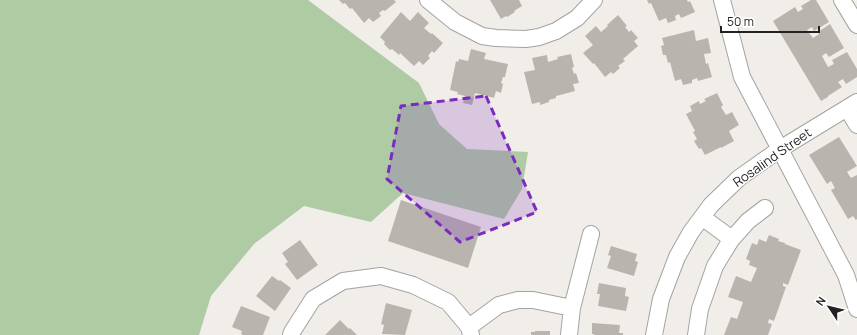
<svg xmlns="http://www.w3.org/2000/svg" width="857" height="335" font-family="Manrope,sans-serif">
<style>
.forest{fill:#aecba3}
.building{fill:#bab4af}
.lines{fill:none;stroke-linecap:round;stroke-linejoin:round}
.minor-casing{stroke:#a3a3a3;stroke-width:18}
.minor{stroke:#fff;stroke-width:16}
.marked{fill:#7b2cbf;fill-opacity:0.2;stroke:#7b2cbf;stroke-width:3;stroke-dasharray:8 5;stroke-linejoin:round}
.labels{text-anchor:middle;dominant-baseline:central;stroke-width:3;stroke-linejoin:round;paint-order:stroke}
.street-label{font-size:13px;fill:#222;stroke:#fff}
</style>
<rect width="100%" height="100%" fill="#f1eee9"/>
<path class="forest" d="M0 0H308L419 83 439 124 467 149 528 152 522 189 504 219 403 193 371 222 304 206 254 244 211 296 199 335H0Z"/>
<path class="building" d="M339 0H394L396 2 385 11 383 10 379 13 381 16 373 22 369 18 364 23 352 8 350 9 345 3 343 4Z
M490 0H519L522 6 514 11 515 12 507 17 506 16 501 19Z
M647 0H687L688 2 690 1 695 12 681 18 679 14 675 16 676 20 668 23 666 18 659 21 651 3 649 4Z
M811 0H816L829 22 814 31 812 27 807 30 813 38 819 34 818 32 830 24 844 48 829 57 826 53 822 56 828 67 834 64 832 60 847 52 857 69V77L846 84 843 79 838 82 842 87 828 96V97L821 101 773 21 795 7 798 12 803 9 801 6Z
M401 12 410 21 418 12 429 23 424 28 431 34 432 33 443 43 434 53 432 51 428 56 430 58 423 65 419 61 414 66 400 53 399 55 392 49 390 50 384 44 385 42 380 37Z
M618 15 627 26 625 27 629 32 631 30 638 38 634 41 638 46 623 59 625 61 618 66 620 68 613 74 611 72 605 77 594 63 593 64 583 53 593 45 585 36 596 26 601 32 608 26 607 25Z
M694 30 696 41 708 38 711 53 704 54 706 64 708 63 712 77 698 81 697 78 692 80V83L683 85 681 79 675 81 670 62 668 63 666 55H663L661 46 664 45 662 38Z
M471 49 486 53 484 59 508 64 505 77H503L501 83 503 84 501 93 496 91 494 98 475 93 472 105 463 103 465 96 457 94 458 92 450 90 456 61 458 62 459 59 468 61Z
M571 54 574 67 572 68 574 74 576 73 579 83 573 84 575 91 556 96V98L549 100V102L540 105V102L532 104 524 72 535 70 532 58 547 55 548 62 558 59 557 57Z
M717 93 723 105 721 107 726 115 732 112 739 125 729 131 734 141 721 148V147L705 155 701 148 699 149 694 141 697 139 693 132 695 131 686 114 692 111 690 106 699 101 700 104 706 101 704 99Z
M839 137 857 166 847 172 851 178 857 175V219L856 220 853 216 848 219 831 190 835 188 831 181 827 184 809 155Z
M401 200 481 227 468 268 388 241Z
M769 235 779 239 778 241 785 243V244L801 250 788 285 783 283V286L786 287 774 321 769 319 768 323 772 324 768 335H724L731 317 737 319 743 302 728 297 736 276 751 282 757 268 749 265 750 261 746 259 752 243 757 245 759 239 766 242Z
M300 240 318 265 297 280 285 264 288 262 282 253Z
M611 246 637 254 635 261 638 262 634 276 607 268 611 256 608 255Z
M272 276 279 281 280 280 291 288 275 311 256 296Z
M599 283 626 288 625 296 629 297 626 311 598 306 600 294H597Z
M386 303 412 310 405 335 382 334 384 325 381 324Z
M241 306 270 317 263 335H243L241 334 242 331 232 327Z
M340 320 349 329 350 328 357 335H325Z
M592 323 620 325 619 333H623V335H594V334H592Z
M535 331H550V335H531V332H535Z"/>
<g class="lines">
<defs>
<path id="minor" d="M428 0 455 22 482 36 496 38 526 39 539 37 556 31 577 18 594 0
M722 0 742 77 846 275 857 309
M842 0 857 25
M847 108 857 125
M731 240 748 221 765 208
M469 327 499 305 518 300H533L572 308
M291 335 292 332 313 299 343 281 381 276 413 285 448 302 469 327 471 335
M569 335 572 308 591 234
M654 335 661 299 677 257 691 232 711 205 739 178 780 149 857 102
M696 335 700 309 715 266 731 240 725 234 702 217"/>
</defs>
<use href="#minor" class="minor-casing"/>
<use href="#minor" class="minor"/>
</g>
<path class="marked" d="M486 96 537 212 460 242 387 179 401 106Z"/>
<g class="labels">
<g class="street-label">
<text transform="translate(772 157) rotate(-35)">Rosalind Street</text>
</g>
</g>
<g transform="translate(829 307) rotate(305)" stroke="#ffffff" stroke-width="3" paint-order="stroke">
<path d="M0-3L7 15L0 10L-7 15Z" fill="#222222"/>
<text y="-6" font-size="11" font-weight="bold" text-anchor="middle" fill="#222222">N</text>
</g>
<path d="M721 26v6h98v-6" fill="none" stroke="#222222" stroke-width="2"/>
<text x="727" y="26" font-size="12" fill="#222222" stroke="#ffffff" stroke-width="3" paint-order="stroke">50 m</text>
</svg>
